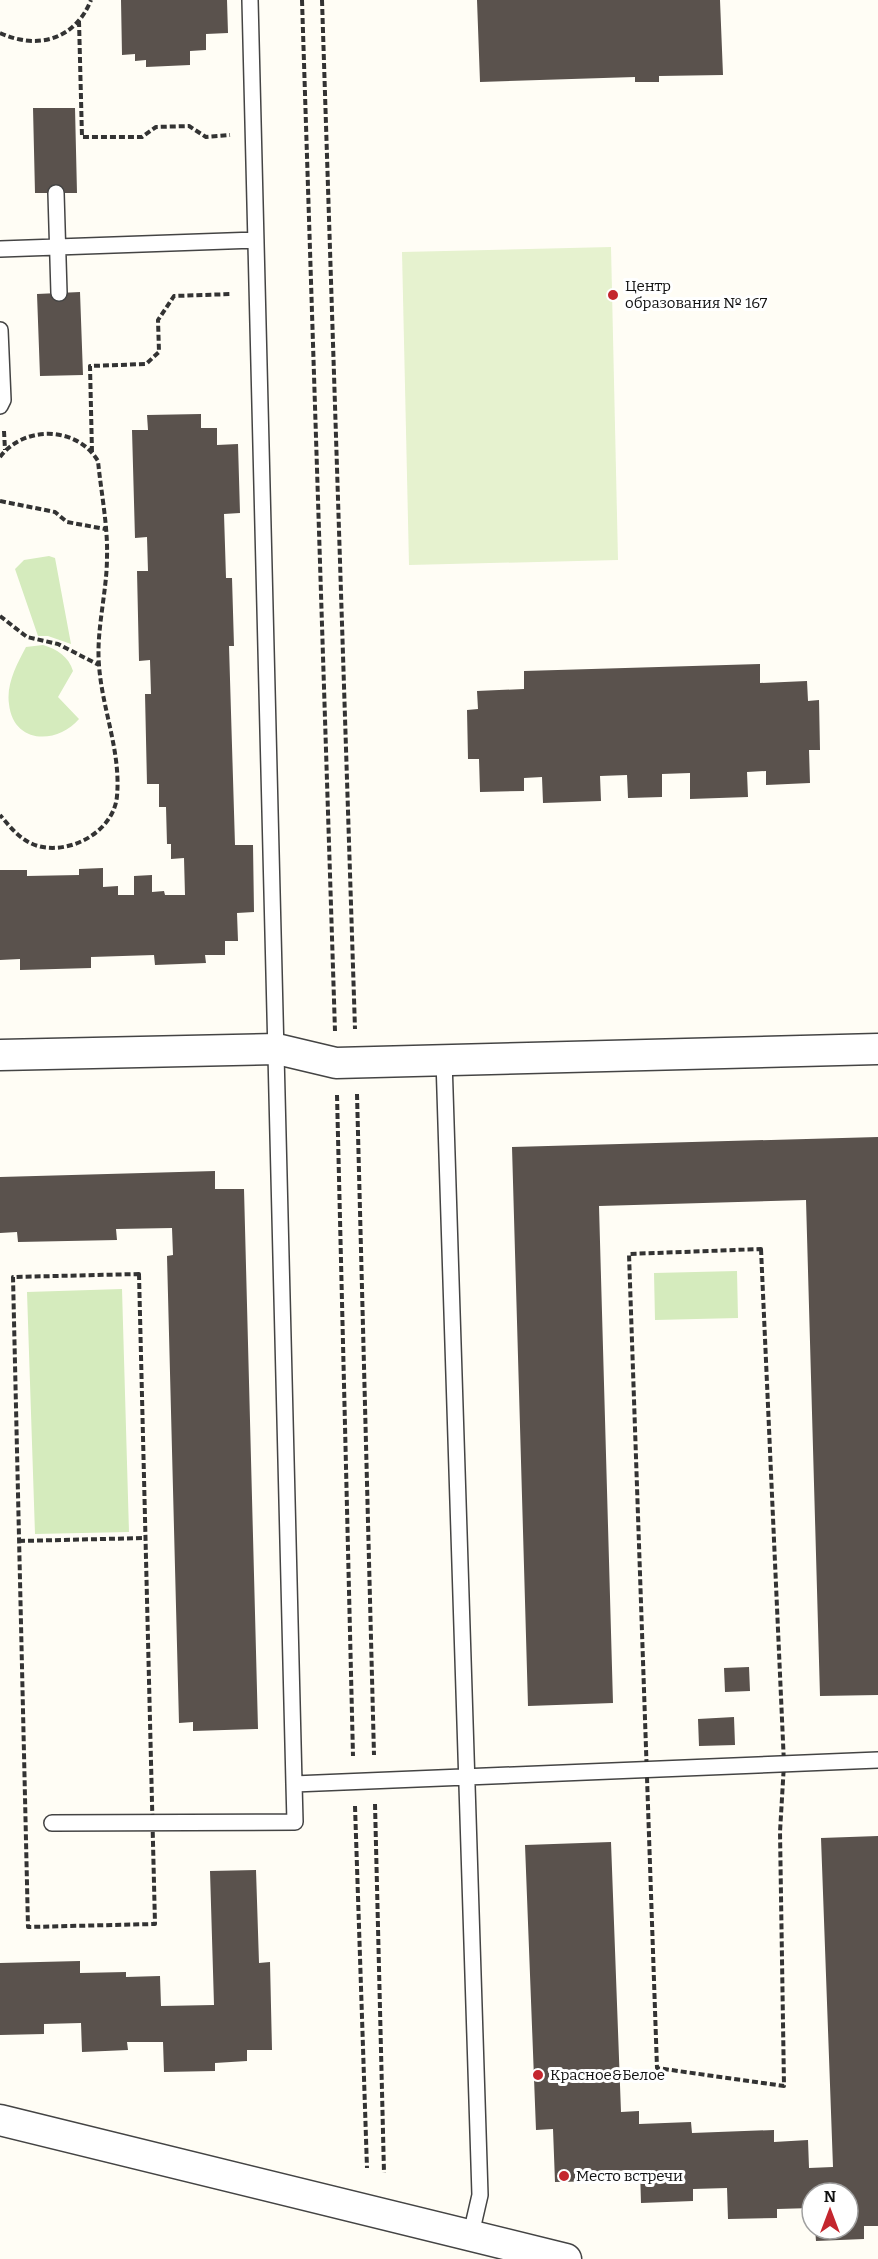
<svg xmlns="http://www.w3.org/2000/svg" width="878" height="2259" font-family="Bitter,serif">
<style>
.green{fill:#d5ebbd}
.pitch{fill:#e6f2cf}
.building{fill:#5a524d}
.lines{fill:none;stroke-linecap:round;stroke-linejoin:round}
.lane-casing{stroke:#444;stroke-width:18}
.street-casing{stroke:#444;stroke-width:33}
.path{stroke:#333;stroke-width:4;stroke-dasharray:6 3;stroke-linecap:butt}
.lane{stroke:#fff;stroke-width:15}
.street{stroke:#fff;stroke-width:30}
.poi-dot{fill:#c4262e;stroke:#fff;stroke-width:2}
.labels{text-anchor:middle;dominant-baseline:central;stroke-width:6;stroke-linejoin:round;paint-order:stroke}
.poi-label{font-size:15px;fill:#111;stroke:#fff;text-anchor:start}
</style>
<rect width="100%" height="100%" fill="#fffdf5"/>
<path class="green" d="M49 556 55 558 71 644 48 636H38L15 569 24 560Z
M43 645C57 649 69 657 73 671L58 697 79 719C57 745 13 744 9 704 6 684 17 664 26 647Z
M737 1271 738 1318 655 1320 654 1273Z
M122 1289 129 1532 35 1534 27 1292Z"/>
<path class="pitch" d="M611 247 618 560 409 565 402 252Z"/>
<path class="building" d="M121 0H227L228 33 206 34V50L190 51V65L146 67V60L135 61V54L122 55Z
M477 0H720L723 75 659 76V82H635V77L480 82Z
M33 108H75L77 193H35Z
M80 292 83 375 40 376 37 294Z
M201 414V428H217V445L238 444 240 513 224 514 226 578H232L234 646H229L235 845H253L254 912 237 913 238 941H225V955H205L206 963 155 965 154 955 91 957V968L20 970V959L0 960V870H27V876L79 875V869L103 868V887L118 886V895H134V876L152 875V892L164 891 165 895H185L184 858 171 859V844H167L166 807H159V784H147L145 694H151L150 660 139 661 137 571H148L147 537 135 538 132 430H148L147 415Z
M760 664V683L807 681 808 701 819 700 820 750H809L810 783 766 785V771L747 772 748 797 690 799V773L662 774V797L628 798 627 775 600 776 601 801 543 803 542 777 524 778V791L480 792 479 759H468L467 710 478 709 477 691 524 689V671Z
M878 1137V1695L820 1696 806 1200 599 1206 613 1703 528 1706 512 1147Z
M215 1171V1189H244L258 1729 193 1731V1722L179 1723 167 1256 173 1255 172 1228 116 1229 117 1240 18 1242 17 1232 0 1233V1177Z
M749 1667 750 1691 725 1692 724 1668Z
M734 1717 735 1745 699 1746 698 1719Z
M878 1836V2226H864V2239L816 2241 815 2229H848V2193H812V2208L777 2209V2218L728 2219 727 2188 693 2189V2201L641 2203 640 2170 608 2171V2181L555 2182 553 2129 536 2130 525 1845 611 1842 621 2112 639 2111V2124L691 2122 692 2133 774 2130V2142L808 2140 809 2168 833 2167 821 1838Z
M256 1870 259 1963 270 1962 272 2050H247V2061L215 2063V2071L164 2072 163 2042H127L128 2050 82 2052 81 2023 44 2024V2034L0 2035V1963L80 1961V1973L126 1972V1977L160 1976 161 2006 214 2005 210 1871Z"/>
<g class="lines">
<defs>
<path id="lane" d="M250 0 294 1784
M56 193 59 293
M0 249 256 240
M0 330 3 400 0 406
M444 1060 480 2195 471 2234
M52 1823 295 1822 294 1784 878 1760"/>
<path id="street" d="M0 1055 277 1049 336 1063 878 1049
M0 2120 566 2259"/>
</defs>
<use href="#lane" class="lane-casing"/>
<use href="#street" class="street-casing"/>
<path class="path" d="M302 0 335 1031
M322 0 355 1029
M79 21 82 137H142L156 127 189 126 206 137 230 135
M0 33C37 50 75 40 91 0
M4 431 5 450
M92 452 90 366 146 364 159 352 158 320 174 296 232 294
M0 457C24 425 77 426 98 461 101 492 108 526 107 557 107 592 96 630 99 665 102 709 121 751 117 796 114 831 71 855 38 846 21 841 11 828 0 815
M0 501 55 512 67 522 105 529
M0 616 27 637 58 644 99 665
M357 1094 374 1755
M337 1095 353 1756
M761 1249 784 1764 780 1832 784 2086 657 2068 629 1254Z
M139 1274 155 1924 28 1927 13 1277Z
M19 1541 145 1538
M375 1804 384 2173
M355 1806 367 2168"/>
<use href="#lane" class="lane"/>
<use href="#street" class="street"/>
</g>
<g class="poi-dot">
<circle cx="613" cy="295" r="6"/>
<circle cx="538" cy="2075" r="6"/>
<circle cx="564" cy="2176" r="6"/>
</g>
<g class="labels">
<g class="poi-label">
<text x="625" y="286">Центр<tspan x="625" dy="17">образования № 167</tspan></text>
<text x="550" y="2075">Красное&amp;Белое</text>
<text x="576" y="2176">Место встречи</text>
</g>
</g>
<g transform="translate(830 2211)"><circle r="28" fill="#ffffff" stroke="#a0a0a0" stroke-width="1.5"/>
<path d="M0-4.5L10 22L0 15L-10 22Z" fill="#c4262e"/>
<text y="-9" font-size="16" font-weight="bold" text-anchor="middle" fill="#111111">N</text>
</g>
</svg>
